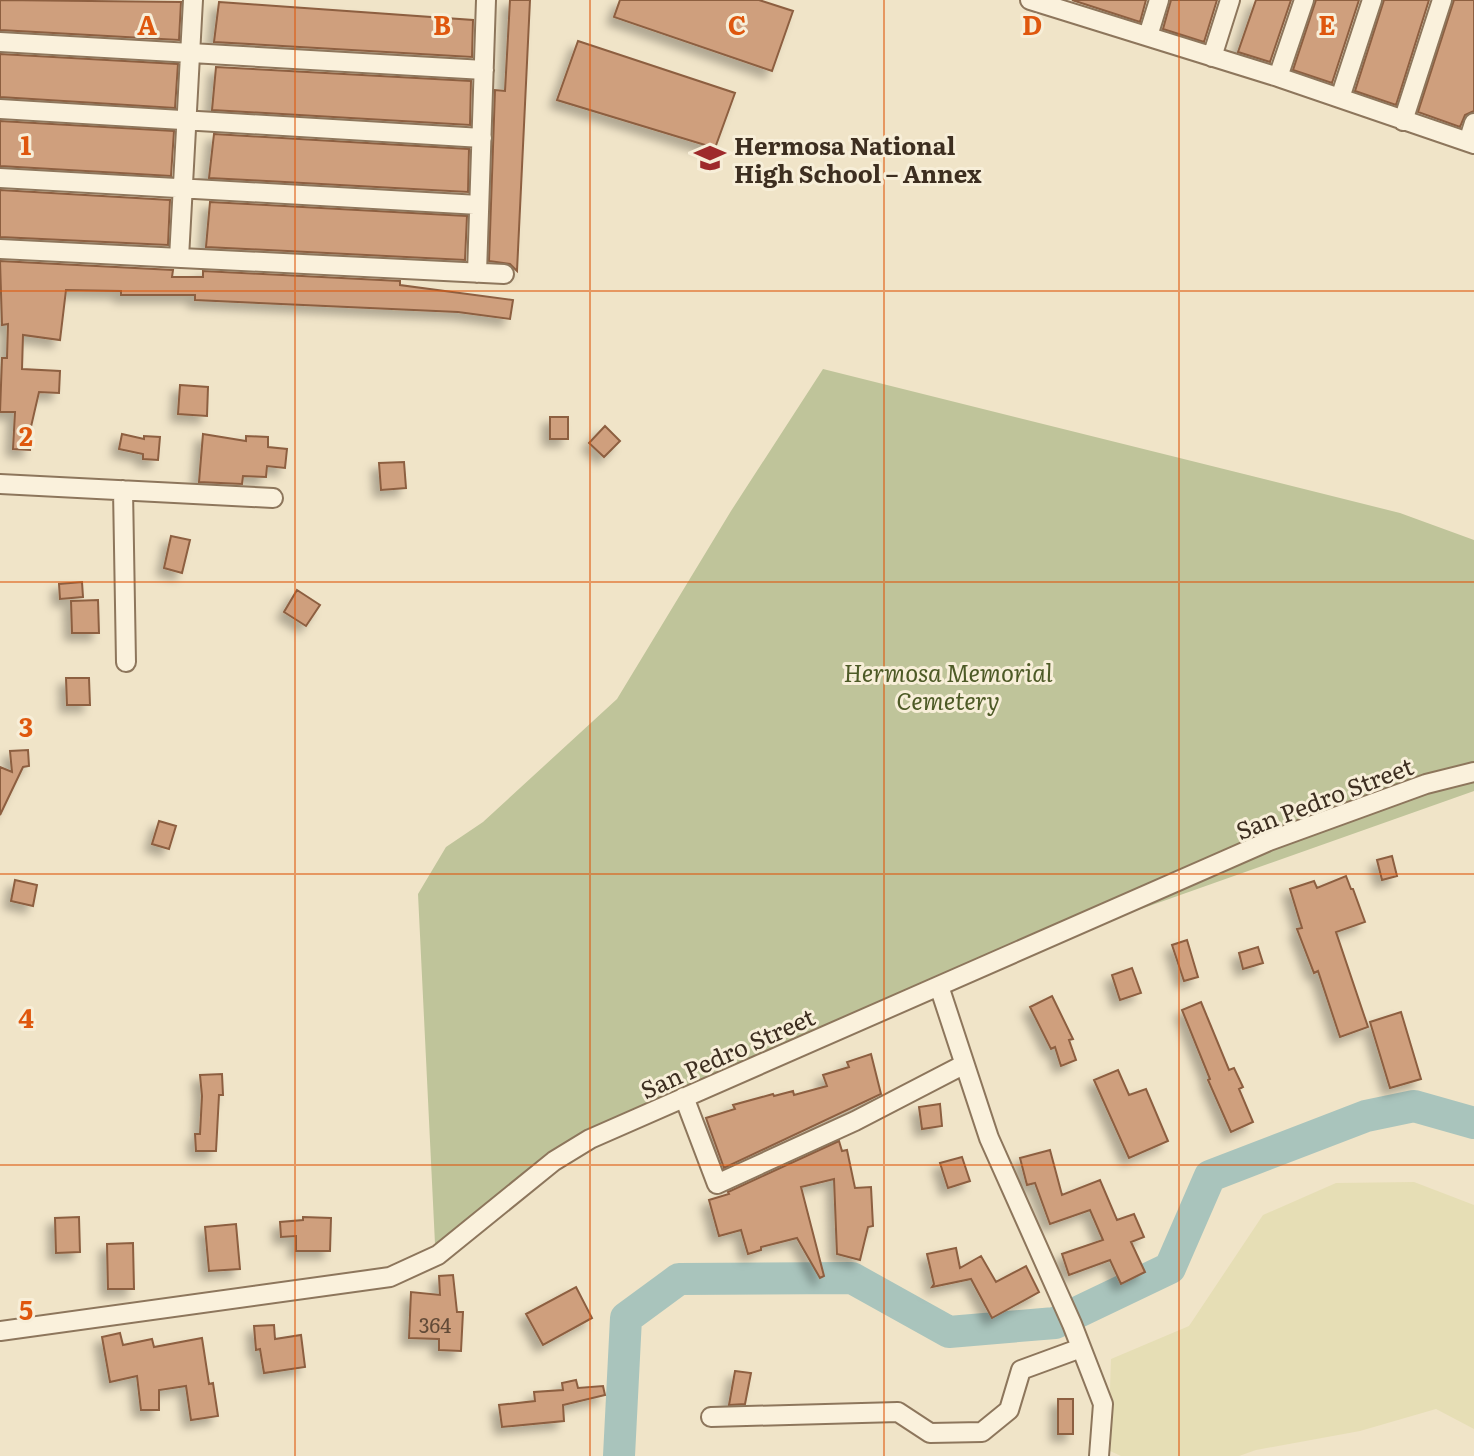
<svg xmlns="http://www.w3.org/2000/svg" width="1474" height="1456" font-family="Literata,serif">
<style>
.farmland{fill:#e6deb5}
.cemetery{fill:#bfc49a}
.lines{fill:none;stroke-linecap:round;stroke-linejoin:round}
.river{stroke:#a9c4bc;stroke-width:32}
.building{fill:#cf9f7d;stroke:#8d5f41;stroke-width:2;filter:url(#shadow)}
.minor-casing{stroke:#8d765c;stroke-width:22}
.minor{stroke:#faf1dc;stroke-width:18}
.grid{fill:none;stroke:#df570d;stroke-width:2;stroke-opacity:0.55}
.labels{text-anchor:middle;dominant-baseline:central;stroke-width:6;stroke-linejoin:round;paint-order:stroke}
.number-label{font-size:20px;fill:#624a37}
.poi-label{font-size:24px;font-weight:bold;fill:#3d2e20;stroke:#f7eed8;text-anchor:start}
.park-label{font-size:24px;font-style:italic;fill:#4d5a26;stroke:#f7eed8}
.street-label{font-size:24px;fill:#3d2e20;stroke:#f7eed8}
.grid-label{font-size:26px;text-anchor:middle;font-weight:bold;fill:#df570d;stroke:#f7eed8;stroke-width:6;stroke-linejoin:round;paint-order:stroke}
</style>
<defs>
<filter id="shadow"><feDropShadow dx="-7" dy="7" stdDeviation="4" flood-color="#0004"/></filter>
</defs>
<rect width="100%" height="100%" fill="#f0e4c8"/>
<path class="farmland" d="M1414 1182 1474 1205V1429L1436 1409 1360 1431 1256 1450 1239 1456H1121L1108 1450 1111 1359 1189 1326 1263 1215 1336 1183Z"/>
<path class="cemetery" d="M823 369 1400 513 1474 540V791L955 975 582 1136 498 1195 435 1244 418 894 446 847 483 822 617 699 731 511Z"/>
<g class="lines">
<path class="river" d="M619 1456 626 1318 679 1279 852 1278 949 1332 1055 1323 1170 1268 1210 1176 1366 1116 1414 1106 1474 1123"/>
</g>
<path class="building" d="M0 0 181 2 179 40 0 30Z
M510 0H530L517 271 510 264 489 261 495 90 505 91Z
M620 0H759L793 11 772 71 614 17Z
M1072 0H1146L1140 22Z
M1171 0H1217L1204 42 1163 29Z
M1256 0H1291L1270 62 1238 52Z
M1316 0H1359L1332 83 1293 70Z
M1384 0H1429L1396 105 1355 91Z
M1454 0H1474V111L1465 115 1460 127 1418 112Z
M219 2 473 20 472 57 214 42Z
M578 41 735 93 715 148 557 100Z
M0 54 178 64 175 108 0 97Z
M216 67 471 81 470 125 212 110Z
M0 121 174 131 171 176 0 166Z
M214 134 469 149 468 192 209 178Z
M0 190 170 200 168 245 0 237Z
M210 202 467 216 465 260 206 247Z
M0 261 173 270 172 277H203V271L400 281V285L513 300 510 319 458 312 195 300V295H121V291L66 290 60 340 23 335 22 369 60 371 59 393 39 392 30 431V450L13 449 15 412H0L2 358H7L8 324 2 325Z
M180 385 208 387 207 416 178 414Z
M550 417H568V439H550Z
M605 426 620 441 604 457 589 443Z
M122 434 144 439V436L160 437 158 460 143 459V454L119 449Z
M203 434 246 441V436L268 437V447L287 449 285 468 267 466 266 477 243 476 242 484 199 482Z
M404 462 406 488 381 490 379 463Z
M171 536 190 540 182 573 164 568Z
M82 582 83 597 60 599 59 584Z
M297 590 320 605 306 626 284 612Z
M98 600 99 633H72L71 601Z
M66 678H89L90 705H67Z
M28 750 29 766 23 767 0 815V767L12 772 10 751Z
M159 821 176 826 169 849 152 844Z
M1392 856 1397 876 1382 880 1377 860Z
M1346 876 1351 889H1353L1365 922 1336 932 1368 1027 1340 1037 1318 971 1314 973 1297 929 1302 928 1290 889 1314 881 1317 888Z
M15 880 37 885 33 906 11 901Z
M1187 940 1198 977 1184 981 1172 945Z
M1258 947 1263 963 1243 969 1239 953Z
M1132 968 1141 993 1120 1000 1112 975Z
M1052 996 1073 1039 1069 1040 1076 1060 1061 1066 1055 1047 1051 1049 1030 1007Z
M1201 1002 1229 1070 1234 1068 1243 1087 1239 1089 1253 1122 1231 1132 1208 1080 1210 1079 1182 1010Z
M1401 1012 1421 1079 1390 1088 1370 1022Z
M871 1054 881 1094 724 1168 706 1118 735 1109 733 1105 773 1094 774 1096 793 1091 794 1095 827 1086 823 1075 849 1067 847 1062Z
M1118 1070 1129 1095 1146 1089 1168 1141 1129 1158 1094 1080Z
M222 1074 223 1095H219L216 1151H196L195 1134H200L202 1096 200 1075Z
M940 1104 942 1126 922 1129 919 1107Z
M839 1141 842 1151 847 1150 855 1188 871 1187 873 1226 868 1227 860 1260 837 1254 834 1179 801 1187 824 1276 820 1278 797 1238 761 1247V1250L748 1254 741 1230 719 1236 709 1200 729 1194 728 1192Z
M1050 1150 1062 1195 1100 1180 1117 1220 1134 1214 1144 1237 1131 1242 1145 1272 1121 1284 1110 1260 1069 1275 1062 1254 1103 1240 1090 1210 1050 1224 1035 1183 1027 1185 1020 1158Z
M962 1157 970 1181 948 1188 940 1163Z
M79 1217 80 1252 56 1253 55 1218Z
M303 1217 331 1218 330 1251H296V1236L281 1237 280 1222 303 1220Z
M236 1224 240 1269 209 1271 205 1227Z
M133 1243 134 1289H108L107 1244Z
M956 1248 960 1268 981 1256 996 1282 1026 1266 1039 1292 992 1318 971 1279 932 1287 934 1284 927 1254Z
M453 1275 457 1312H463L461 1351 439 1350V1339L409 1338 411 1292 440 1295 439 1276Z
M576 1287 592 1318 543 1345 526 1314Z
M274 1325 275 1339 301 1335 305 1367 264 1373 260 1349 256 1350 254 1326Z
M120 1333 123 1345 152 1339 154 1347 202 1338 209 1384 213 1383 218 1416 191 1420 186 1386 159 1390V1410H141L137 1376 110 1382 102 1337Z
M735 1371 751 1373 745 1404 729 1405Z
M576 1380 578 1388 603 1386 605 1395 563 1405 564 1421 502 1427 499 1405 535 1401 534 1392 563 1390 562 1383Z
M1058 1399H1073V1434H1058Z"/>
<g class="lines">
<defs>
<path id="minor" d="M1030 0 1278 77 1474 144
M1148 36 1159 0
M0 42 484 70
M1212 57 1230 0
M1278 77 1304 0
M1340 98 1372 0
M0 109 482 138
M1403 121 1442 0
M1468 142 1474 123
M0 178 479 205
M0 249 504 274
M179 258 193 0
M477 273 486 0
M0 484 273 498
M123 490 126 662
M939 986 989 1138 1072 1324 1103 1404 1099 1456
M684 1097 717 1184 855 1121 963 1065
M0 1331 390 1277 438 1255 554 1161 590 1139 1269 841 1426 784 1474 772
M711 1417 898 1412 930 1433 982 1432 1009 1410 1021 1370 1081 1348"/>
</defs>
<use href="#minor" class="minor-casing"/>
<use href="#minor" class="minor"/>
</g>
<path class="grid" d="M295 0V1456M590 0V1456M884 0V1456M1179 0V1456M0 291H1474M0 582H1474M0 874H1474M0 1165H1474"/>
<defs>
<symbol id="school-bare" viewBox="-9 -9 18 18"><path d="M0-5L7-2L0 1L-7-2ZM-4 1L0 2.5L4 1V4Q0 6-4 4Z" fill="#9e2a2b" stroke="#f7eed8" stroke-width="2.5" paint-order="stroke"/></symbol>
</defs>
<g fill-rule="evenodd">
<use href="#school-bare" x="688" y="136" width="44" height="44"/>
</g>
<g class="labels">
<g class="number-label">
<text x="435" y="1324">364</text>
</g>
<g class="poi-label">
<text x="734" y="144">Hermosa National<tspan x="734" dy="28">High School – Annex</tspan></text>
</g>
<g class="park-label">
<text x="948" y="671">Hermosa Memorial<tspan x="948" dy="28">Cemetery</tspan></text>
</g>
<g class="street-label">
<text transform="translate(1324 797) rotate(-21)">San Pedro Street</text>
<text transform="translate(727 1052) rotate(-24)">San Pedro Street</text>
</g>
</g>
<g class="grid-label">
<text x="147" y="35">A</text>
<text x="442" y="35">B</text>
<text x="737" y="35">C</text>
<text x="1032" y="35">D</text>
<text x="1327" y="35">E</text>
<text x="26" y="155">1</text>
<text x="26" y="446">2</text>
<text x="26" y="737">3</text>
<text x="26" y="1028">4</text>
<text x="26" y="1320">5</text>
</g>
</svg>
